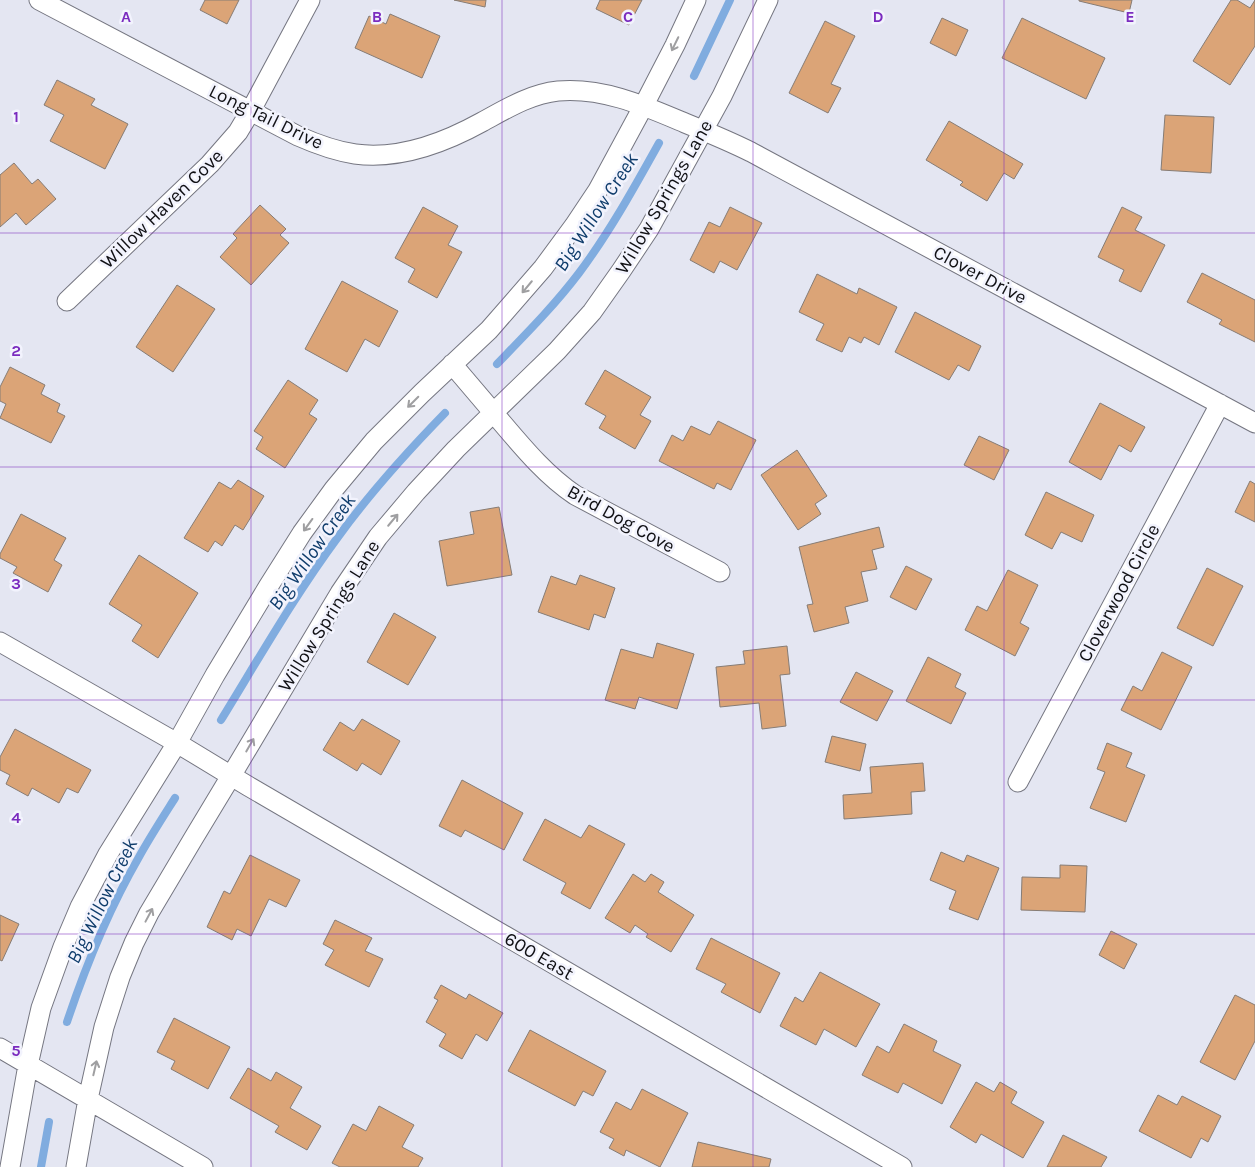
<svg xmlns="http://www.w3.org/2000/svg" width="1255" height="1167" font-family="Karla,sans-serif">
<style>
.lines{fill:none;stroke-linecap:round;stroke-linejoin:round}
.stream{stroke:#80acdf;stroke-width:8}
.building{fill:#dba477;stroke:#867c75}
.street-casing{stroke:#757681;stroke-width:21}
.street{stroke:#fff;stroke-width:19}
.oneway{stroke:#9f9fa1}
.grid{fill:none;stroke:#7b2cbf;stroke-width:1;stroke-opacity:0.55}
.labels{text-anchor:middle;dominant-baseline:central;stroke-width:5;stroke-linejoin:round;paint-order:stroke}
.street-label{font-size:19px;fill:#101014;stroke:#f2f3fd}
.water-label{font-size:20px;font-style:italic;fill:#103d6c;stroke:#f2f3fd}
.grid-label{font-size:16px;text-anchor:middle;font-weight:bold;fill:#7b2cbf;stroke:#f2f3fd;stroke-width:5;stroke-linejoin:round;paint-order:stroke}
</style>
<rect width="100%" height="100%" fill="#e4e6f2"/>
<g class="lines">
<path class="stream" d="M694 76 730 0
M497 364C525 335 554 306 579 273 609 233 634 188 659 143
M221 720C259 658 295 595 338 537 370 493 407 452 445 413
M67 1022C86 965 109 909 139 857 150 837 163 817 175 798
M41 1167 49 1122"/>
</g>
<path class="building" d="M205 0H239L227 24 200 10Z
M454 0H486L485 7Z
M600 0H642L629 25 596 9Z
M1079 0H1132L1129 13 1079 1Z
M1231 0H1237L1250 8 1255 0V46L1230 85 1193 61Z
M390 14 440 36 422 78 355 48 369 16 386 24Z
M942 18 968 30 956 56 930 43Z
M1022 18 1105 58 1086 99 1002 58Z
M825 21 855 36 831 84 841 88 828 113 789 93Z
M57 80 95 99 91 105 128 124 105 169 50 141 64 115 44 105Z
M1165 115 1214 117 1211 173 1161 170Z
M949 121 1023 164 1014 179 1004 173 987 201 960 185 963 182 926 160Z
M14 163 32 184 38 179 56 199 26 225 16 213 0 227V175Z
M260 205 286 229 280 235 289 243 251 285 220 257 237 238 233 234Z
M423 207 458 226 448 245 462 252 437 298 408 282 415 269 395 258Z
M730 207 762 223 737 270 720 261 714 273 690 260 709 222 720 227Z
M1122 207 1142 217 1135 230 1165 245 1141 292 1119 281 1124 270 1098 257Z
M1202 273 1255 300V342L1219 324 1222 320 1187 302Z
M817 274 857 294 859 288 897 307 879 345 864 337 861 343 849 337 842 352 816 340 824 324 799 312Z
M342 281 398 311 379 347 365 339 347 372 305 349Z
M177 285 215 309 173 372 136 347Z
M915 312 981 346 969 371 958 365 949 380 895 352Z
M10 367 45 385 41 394 60 404 57 412 65 416 51 443 0 418 6 404 0 401V387Z
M605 370 651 397 640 415 651 421 635 449 599 428 606 416 585 404Z
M288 380 318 400 309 414 317 419 285 468 256 449 263 437 254 431Z
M1100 403 1145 427 1131 452 1119 445 1101 480 1069 462Z
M718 421 756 440 731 490 717 483 714 489 659 461 672 435 683 441 691 426 710 435Z
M979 436 1009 450 994 480 964 465Z
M797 450 827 496 815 504 821 514 798 530 761 475Z
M238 480 264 496 243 530 235 525 222 546 215 541 208 552 184 538 219 482 231 489Z
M1250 481 1255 484V522L1235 512Z
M1046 492 1094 515 1082 542 1061 532 1052 549 1025 535Z
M499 507 512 575 447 586 439 541 474 534 470 512Z
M21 514 66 538 54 560 62 565 48 592 13 573 17 567 0 558V554Z
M879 527 884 547 872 550 877 569 861 572 868 601 845 607 849 623 814 632 807 605 813 604 799 547Z
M139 555 198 593 158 658 132 641 142 625 109 604Z
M906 566 932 579 916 610 890 597Z
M1207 568 1243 586 1213 646 1177 628Z
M1008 570 1038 585 1020 623 1029 628 1015 656 965 630 977 606 987 611Z
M580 575 615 588 605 618 594 614 589 630 538 612 551 576 576 585Z
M394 613 436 637 408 685 367 662Z
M657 643 694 654 677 709 639 697 635 709 605 700 621 649 653 658Z
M787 646 790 674 780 675 786 726 762 729 759 703 720 707 716 667 745 664 743 651Z
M1162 652 1192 667 1161 730 1121 710 1133 686 1142 691Z
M928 657 961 674 955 687 966 693 951 724 906 701Z
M856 672 893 691 877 721 840 702Z
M362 719 400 741 381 775 362 763 357 771 323 750 340 722 354 731Z
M15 729 91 770 78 793 67 788 59 803 32 788 28 796 6 784 10 775 0 770V757Z
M832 736 866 744 860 771 825 762Z
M1107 743 1132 753 1126 767 1145 775 1126 822 1090 808 1105 772 1097 769Z
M923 763 925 791 911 792 912 814 844 819 843 795 872 793 870 767Z
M462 780 523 813 504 850 465 830 461 837 439 826Z
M545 819 581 838 589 825 625 844 590 909 561 893 566 883 523 860Z
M941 852 964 862 967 855 999 868 978 920 949 909 956 891 930 880Z
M250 855 300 880 286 907 269 899 251 936 237 929 232 940 207 927 224 891 230 894Z
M1060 865 1087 866 1085 912 1021 910 1022 877 1060 878Z
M633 874 645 882 651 874 664 882 658 892 694 915 671 952 646 937 648 934 635 925 630 933 605 918Z
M0 915 19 924 2 961 0 960Z
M335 920 372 938 365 951 383 959 369 987 325 965 334 950 323 944Z
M1111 931 1137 944 1124 969 1099 955Z
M711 938 780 973 760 1013 721 992 726 984 696 969Z
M820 972 880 1004 856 1047 824 1029 816 1045 780 1026 795 997 803 1002Z
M441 985 466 999 469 994 503 1013 487 1041 476 1034 462 1059 439 1046 446 1034 426 1022 438 1000 434 998Z
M1235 995 1255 1005V1041L1235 1080 1200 1062Z
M174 1018 230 1047 208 1089 171 1069 175 1061 157 1052Z
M904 1024 937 1041 933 1051 961 1065 942 1104 903 1083 898 1093 862 1075 877 1046 889 1053Z
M530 1030 606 1071 593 1096 583 1091 575 1106 508 1071Z
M248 1068 271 1081 276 1072 302 1087 290 1108 321 1126 307 1150 275 1132 279 1126 230 1098Z
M976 1082 994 1092 1000 1082 1017 1092 1011 1103 1044 1122 1023 1158 981 1134 976 1143 950 1127Z
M642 1089 688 1113 660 1167 626 1150 624 1156 609 1148 614 1139 600 1132 616 1102 631 1110Z
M1158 1095 1177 1105 1182 1096 1221 1116 1208 1142 1201 1138 1191 1158 1139 1131Z
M379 1106 414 1125 402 1147 423 1158 418 1167H340L332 1163 353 1124 366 1131Z
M1063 1135 1107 1157 1101 1167H1047Z
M698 1142 771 1159 769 1167H692Z"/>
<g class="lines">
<defs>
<path id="street" d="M39 0 298 136C316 144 335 151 355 154 399 160 444 143 482 122 506 109 530 94 558 91 603 87 645 106 685 123 707 132 729 141 751 152L1255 423
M67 301 210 164 238 132 250 112 310 0
M452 364C469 384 486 404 503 424 525 450 547 476 575 495L720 572
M0 642 177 743 248 786 902 1167
M1018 782 1220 404
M0 1048 203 1167
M10 1167 28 1065 41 1008 63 947 80 907 108 854 177 743 215 675 268 587 302 533 334 489 374 441 422 393 489 330 543 268 574 226 598 190 644 105 675 45 696 0
M76 1167 88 1099 104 1027 120 977 134 943 149 913 193 839 231 776 340 593 378 537 416 492 456 449 557 351 592 312 621 271 649 229 722 96 768 0"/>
</defs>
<use href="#street" class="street-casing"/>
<use href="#street" class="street"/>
</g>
<defs><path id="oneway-shaft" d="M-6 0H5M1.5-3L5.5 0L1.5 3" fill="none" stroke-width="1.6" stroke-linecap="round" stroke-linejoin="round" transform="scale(1.25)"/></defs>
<g class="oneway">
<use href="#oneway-shaft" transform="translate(675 44) rotate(116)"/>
<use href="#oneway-shaft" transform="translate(527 287) rotate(130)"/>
<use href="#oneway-shaft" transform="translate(413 402) rotate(135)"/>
<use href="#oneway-shaft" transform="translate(393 520) rotate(-50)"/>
<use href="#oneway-shaft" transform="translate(308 525) rotate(126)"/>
<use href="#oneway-shaft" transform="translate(250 745) rotate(-60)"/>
<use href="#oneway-shaft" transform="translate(149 915) rotate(-62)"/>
<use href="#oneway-shaft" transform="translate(95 1068) rotate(-77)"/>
</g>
<path class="grid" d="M251 0V1167M502 0V1167M753 0V1167M1004 0V1167M0 233H1255M0 467H1255M0 700H1255M0 934H1255"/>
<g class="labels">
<g class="street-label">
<text transform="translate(266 117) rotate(26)">Long Tail Drive</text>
<text transform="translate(664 197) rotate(-60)">Willow Springs Lane</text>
<text transform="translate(162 209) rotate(-44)">Willow Haven Cove</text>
<text transform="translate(980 275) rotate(28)">Clover Drive</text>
<text transform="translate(621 519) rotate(29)">Bird Dog Cove</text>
<text transform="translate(1119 593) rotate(-62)">Cloverwood Circle</text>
<text transform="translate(329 616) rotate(-58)">Willow Springs Lane</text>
<text transform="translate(539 956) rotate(30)">600 East</text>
</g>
<g class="water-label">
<text transform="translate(596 212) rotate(-57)">Big Willow Creek</text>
<text transform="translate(312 552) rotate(-55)">Big Willow Creek</text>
<text transform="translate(102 901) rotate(-64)">Big Willow Creek</text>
</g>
</g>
<g class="grid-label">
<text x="126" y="22">A</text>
<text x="377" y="22">B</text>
<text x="628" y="22">C</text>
<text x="878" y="22">D</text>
<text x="1130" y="22">E</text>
<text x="16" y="122">1</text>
<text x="16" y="356">2</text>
<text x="16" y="589">3</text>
<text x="16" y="823">4</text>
<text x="16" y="1056">5</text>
</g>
</svg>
